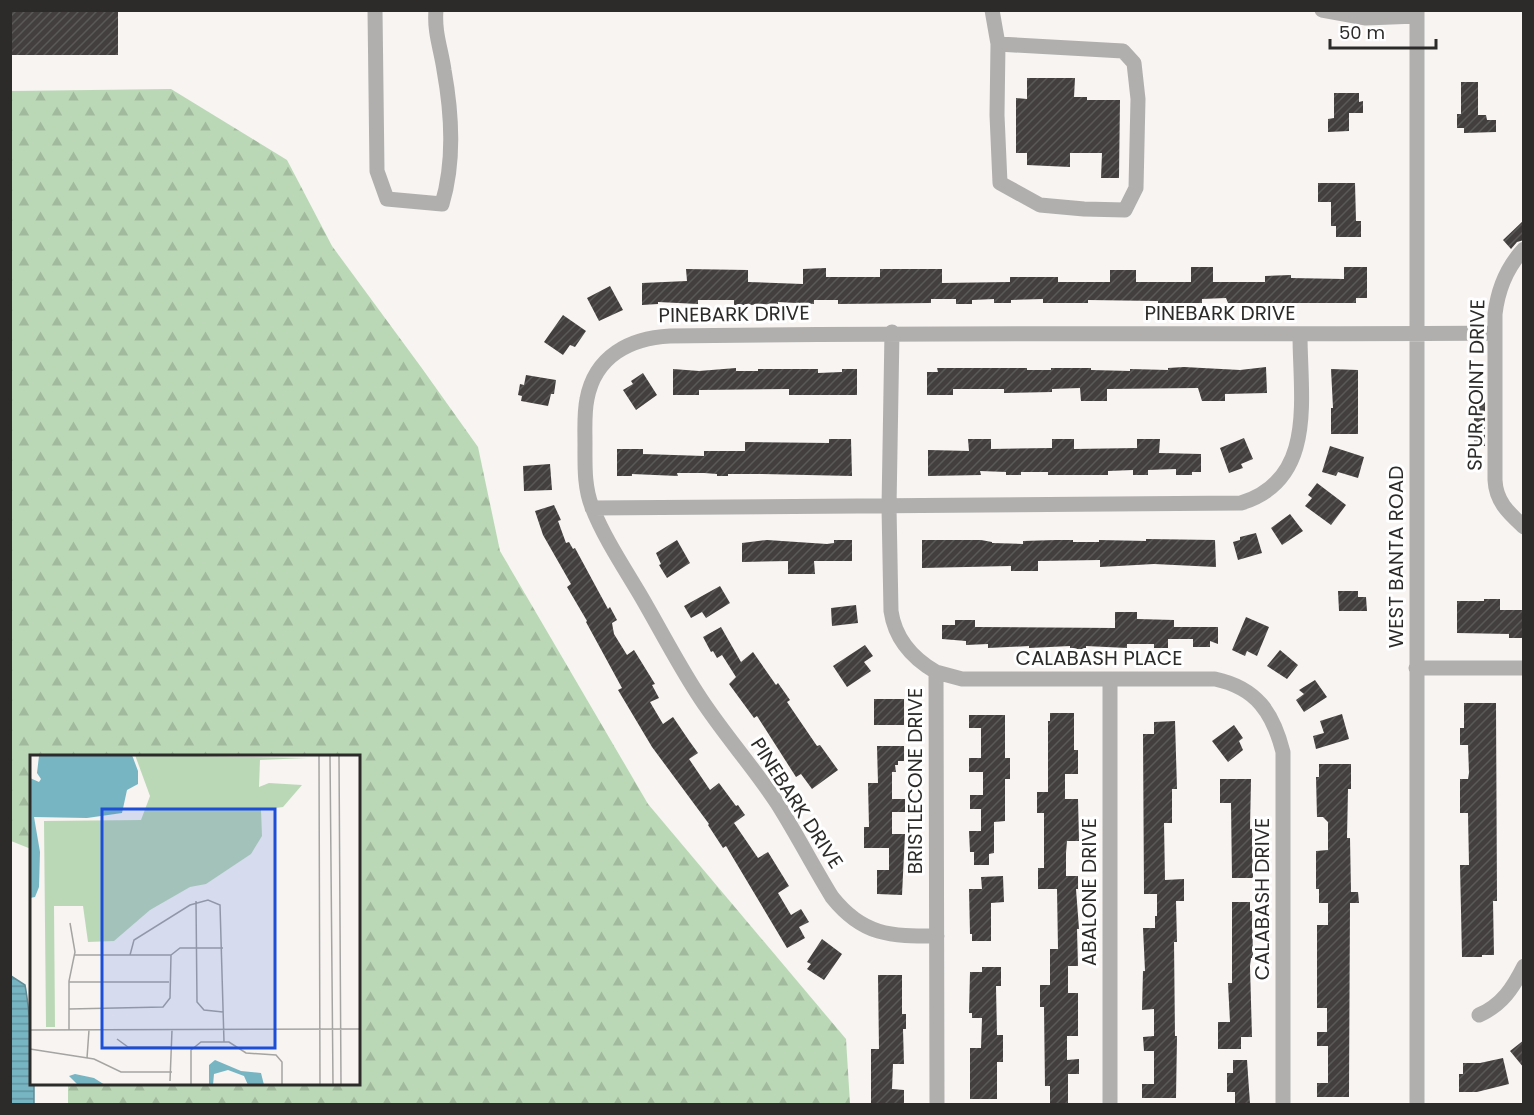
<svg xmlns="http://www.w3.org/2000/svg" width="1534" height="1115" font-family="Poppins,sans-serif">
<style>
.forest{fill:url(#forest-firs)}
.water{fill:url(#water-rules);stroke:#608c95;stroke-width:1.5}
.building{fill:url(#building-hatch)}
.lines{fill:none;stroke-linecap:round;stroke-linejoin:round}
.minor{stroke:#b1afae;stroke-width:15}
.labels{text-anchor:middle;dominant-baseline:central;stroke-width:6;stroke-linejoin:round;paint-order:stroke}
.street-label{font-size:20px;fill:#2c2b2a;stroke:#fff}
.inset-road{fill:none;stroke:#a6a4a2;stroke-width:1.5}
.view{fill:#1d4ed8;fill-opacity:0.15;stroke:#1d4ed8;stroke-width:3}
.inset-edge{fill:none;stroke:#2c2b2a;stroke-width:3}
</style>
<defs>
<pattern id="forest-firs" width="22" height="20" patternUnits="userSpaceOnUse" patternTransform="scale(1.5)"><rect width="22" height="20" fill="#bbd8b6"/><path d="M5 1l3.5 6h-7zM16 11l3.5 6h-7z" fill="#a1ba9d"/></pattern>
<pattern id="water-rules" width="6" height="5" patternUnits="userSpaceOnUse" patternTransform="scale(1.5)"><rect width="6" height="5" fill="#77b5c3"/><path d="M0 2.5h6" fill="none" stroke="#62939f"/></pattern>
<pattern id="building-hatch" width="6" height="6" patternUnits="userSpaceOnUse" patternTransform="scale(1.5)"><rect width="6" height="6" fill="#423f3e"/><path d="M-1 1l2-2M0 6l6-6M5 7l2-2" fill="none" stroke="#5b5958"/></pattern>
</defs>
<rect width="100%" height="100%" fill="#f7f4f2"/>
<path class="forest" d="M171 89 287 160 332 246 421 367 478 447 500 551 648 804 846 1039 850 1104H68V1084H358V756H32L31 849 11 841V91Z"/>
<path class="water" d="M11 976 25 985C31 1018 32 1050 32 1084H34V1104H11Z"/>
<path class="building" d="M10 10H118V55H10Z
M1027 78H1075L1074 97H1087V100H1120L1119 178H1101L1102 153H1070V167L1027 165V153H1016V98L1027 99Z
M1461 82H1478V115H1486L1487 120H1496V132L1464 133V128H1457V114H1461Z
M1334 93H1359V102L1363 101V113H1349V131L1328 132V119L1334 118Z
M1318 183H1355L1356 221H1361V237H1336V226H1331V202H1318Z
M1524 220V240L1517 242 1511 249 1503 240Z
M1191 267H1213V282H1265V276L1291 275V278L1344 279V267H1367V298H1356V303H1228L1226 298 1202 299V303H1158V301L1088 300V303H1043V299L1011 300V303H994V299L972 300V304H956V299H931V303L838 304V300H814V304L778 302V304L748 305H734V300H698V304L658 302V304L642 305V283L687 281 686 269 748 270V282L803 284V269L826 268V277H880V269H942V283L1010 282V277H1058V282H1110V270H1136V282H1191Z
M610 286 623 310 599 321 587 298Z
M563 315 586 331 575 347 570 345 563 355 544 342Z
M1184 367 1240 370 1266 367 1267 393 1225 394V401H1202L1198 388 1107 389V401H1081L1080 388 1052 389V392L1004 393V389H953V395H927V372H938L937 368H1027V370H1051V368H1091V370L1130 371V369L1168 370V368Z
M736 368V371H758V369H818V373L842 372V369H857V395H789V389L699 390V395H673V369L699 371Z
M1331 369 1358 370V434H1331V408H1333Z
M643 373 657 395 636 410 623 390 633 384 631 381Z
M526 375 556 380 554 394H551L548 406 521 401 522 396 518 395 520 384 524 385Z
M1474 401 1485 402V446H1474Z
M1244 438 1253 459 1241 464 1243 468 1229 473 1220 448Z
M829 439H851L852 476 761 474H728V476H717V474L704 473H677L678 476 632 474V476H617V449H643V454L704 456V451H745V442L829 443Z
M968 439H991V449L1052 448V439H1074V449L1137 448V439H1160L1159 453 1201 454V472H1192V475H1176V469L1148 470V475H1133V470L1108 471V475H1048V472H1021V475H1006V472L980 471 981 475 928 476V450L969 451Z
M1330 446 1364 457 1358 478 1338 472 1336 476 1322 472Z
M550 464 552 490 524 491 523 466Z
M1317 483 1346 505 1331 525 1305 506 1312 498 1308 495Z
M554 505 561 520 558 521 566 543 569 542 573 549 575 548 608 609 610 607 617 620 612 623 614 634 627 655 634 650 655 684 652 685 659 698 650 702 663 724 673 717 690 742 698 753 689 759 710 790 719 783 736 806 738 805 745 815 734 823 758 858 768 852 789 886 778 893 791 915 801 909 809 922 799 927 805 938 787 948 726 846 723 848 708 825 709 824 652 747 618 690 622 688 586 622 587 621 567 587 571 584 543 535 535 511Z
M1290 514 1303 531 1282 545 1271 528Z
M1256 533 1262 553 1238 560 1233 542 1240 540V537Z
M1146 539 1215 540 1216 567 1154 564 1100 567V560L1038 561V571H1011V566L922 568V540H981L992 542V543L1023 544V541L1056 540H1073V542H1099V540L1146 541Z
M677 540 690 563 667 578 659 565 661 564 656 553Z
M767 540 827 544 834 543V540H852V561H814L815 574H788V561L742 562V543Z
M720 586 730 603 706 618 702 612 691 618 684 606Z
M1338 591H1358V597H1366L1367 611H1339Z
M1484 599H1500V610H1522V638H1509V634L1457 633V601H1484Z
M856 605 858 623 832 626 831 608Z
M1115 612H1137V619L1174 620V627H1218V644L1210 641V647H1193V639H1168V648H1154V644H1127V648L1086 646V649H1070V646L1029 648V646L988 648V644L966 645V641L942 639V625H955V620H975V627L1115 628Z
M1246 617 1269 627 1257 656 1247 651 1245 656 1232 650Z
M721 627 741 662 753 652 776 685 778 683 790 700 787 702 817 746 820 745 838 770 812 789 801 774 796 777 757 716 754 718 729 684 736 677 722 655 717 658 713 651 711 652 703 637Z
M865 645 873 656 864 662 871 671 847 687 833 666Z
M1280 650 1298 665 1287 679 1267 666Z
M1315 680 1327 697 1304 712 1296 700 1304 694 1299 690Z
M874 699H904V725H874Z
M1464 703H1496L1497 901H1493L1494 955H1482V957H1462L1460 865H1469L1468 813H1460V779H1468L1469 773 1468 745H1460V728H1464Z
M1050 713H1074V750H1078V774H1065V799H1078L1079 841H1067L1066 853V876H1078V889H1076L1079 929H1077L1078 966H1068V993H1078V1036H1067V1060L1079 1059V1074H1068V1104H1050V1086H1045L1044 1007H1040V985H1050V949H1058L1057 889H1038V868H1044V813H1037V792H1048V721H1050Z
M1342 714 1349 739 1316 749 1313 736 1324 733 1320 721Z
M969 715H1005V758H1010V779H1005V821L994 822V853L989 854V865H974V852H970L969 831H981V809H970V795H983V772H969V758H981V728H969Z
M1175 721 1177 789H1172V823H1164L1165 880 1184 879V901H1176L1177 942H1174L1175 1036H1177L1176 1098H1142V1084H1154V1051H1144L1143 1037 1154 1036V1009L1142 1010 1143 971H1145L1143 928H1155V916H1157V894H1144L1143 734H1154V722Z
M1234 725 1243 738 1239 741 1243 750 1228 762 1212 741Z
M877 746H904V761H898V765H895L896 772H892V799H905V812H892V834H905L902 895 877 894V870H889V848H864V827H869L868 783H878Z
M1319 764H1351V789H1348L1347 838H1350L1351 892H1358L1359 903H1350L1349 1097H1317V1083H1328V1046H1317V1032H1327V1008H1317V925H1328V903H1319V889H1316V851L1328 850V822L1323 817H1317L1316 777H1319Z
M1220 779H1251L1250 829H1252L1253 878H1232L1231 803H1220Z
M1003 876 1004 902 991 903V941H972V934H970L969 889H982L981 877Z
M1232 902H1250V911H1252L1253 958H1251L1250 966 1252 1037H1241V1049H1218V1022H1230L1228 983H1232Z
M822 939 842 954 824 980 807 969 811 964 807 962Z
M982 967H1001V986H996L997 1035H1003V1062H997V1099H970V1048H981L982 1018H972V1013H969L970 972H982Z
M878 975H902V1014H906V1029H903L904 1064H893L892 1089 904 1090V1104H871V1049H879Z
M1524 1040V1068L1510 1051Z
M1503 1058 1509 1084 1477 1092H1459V1074H1463V1063H1480Z
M1233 1060H1247L1250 1104H1235V1092H1227V1073H1233Z"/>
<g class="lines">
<path class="minor" d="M375 10 377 171 387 199 442 204C455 161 452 114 444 70 441 49 434 32 436 10
M992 10 998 44 997 115 1000 183 1040 205 1084 209 1125 210 1136 188 1138 99 1134 63 1123 51 998 44
M1322 10 1366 18 1417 16
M1417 10V1104
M1524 249C1506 268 1498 289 1495 314V480C1496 502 1509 513 1524 527
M892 332 889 507 891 611C895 639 912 658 936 672L937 1104
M592 508 1241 503C1317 480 1300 397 1300 335
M1416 668H1524
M936 672 962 679H1215C1257 688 1273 713 1283 752V1104
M1110 679V1104
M937 936C890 936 863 936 832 897 813 866 796 833 777 803 752 765 721 731 697 693 677 662 660 629 642 598 625 569 604 538 592 507 584 487 585 465 585 444 585 429 584 413 587 399 595 356 630 338 670 336 945 332 1220 335 1495 333
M1479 1015C1502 1005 1513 988 1524 966"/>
</g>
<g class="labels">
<g class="street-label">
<text x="1220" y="313">PINEBARK DRIVE</text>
<text transform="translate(734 314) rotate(-1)">PINEBARK DRIVE</text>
<text transform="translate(1476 385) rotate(-89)">SPUR POINT DRIVE</text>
<text transform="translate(1396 557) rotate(-90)">WEST BANTA ROAD</text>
<text x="1099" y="658">CALABASH PLACE</text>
<text transform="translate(915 781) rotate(-90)">BRISTLECONE DRIVE</text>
<text transform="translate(797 803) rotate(57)">PINEBARK DRIVE</text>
<text transform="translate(1089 892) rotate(-90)">ABALONE DRIVE</text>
<text transform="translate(1262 899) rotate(-90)">CALABASH DRIVE</text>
</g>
</g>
<g transform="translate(30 755)">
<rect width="330" height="330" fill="#f7f4f2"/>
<path d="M105 0 277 3 230 5 229 32 239 28 272 30 253 52 231 55 232 81 221 99 176 129 160 132 120 155 84 186 58 187 53 151H24L25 272H16L14 66 111 65 120 41Z" fill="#bbd8b6"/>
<path d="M102 0 108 16V29L97 35 92 58 57 63 4 62 10 97 9 132 5 142 0 143V23L9 27 11 24 7 18 9 1ZM185 305 211 316 231 318 234 330H218L214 321 198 315 184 319 183 330H179V310ZM45 319 64 323 75 330 47 329 39 321Z" fill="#77b5c3"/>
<path class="inset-road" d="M289 0 290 330M300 0 303 330M309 0 311 330M166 146 167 247 174 255 193 257M45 200H141L150 193H193M100 200 104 185 160 150 178 145 190 150 194 287M39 227H139M39 254 133 252 140 243 141 200M0 275 330 274M39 275V226L45 197 40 168M87 284 98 292H142M0 294 64 304 91 317H142M57 303 59 275M140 326 142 275M161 330V295L171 287H199L216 298 246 300 252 307V330"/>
<path class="view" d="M72 54H245V293H72Z"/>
<rect width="330" height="330" class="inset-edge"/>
</g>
<rect width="1534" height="1115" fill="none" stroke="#2c2b2a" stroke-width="24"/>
<path d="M1330 39v9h106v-9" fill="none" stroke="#2c2b2a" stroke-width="3"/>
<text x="1339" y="39" font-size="18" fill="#2c2b2a" stroke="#ffffff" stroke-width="4.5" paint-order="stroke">50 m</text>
</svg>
